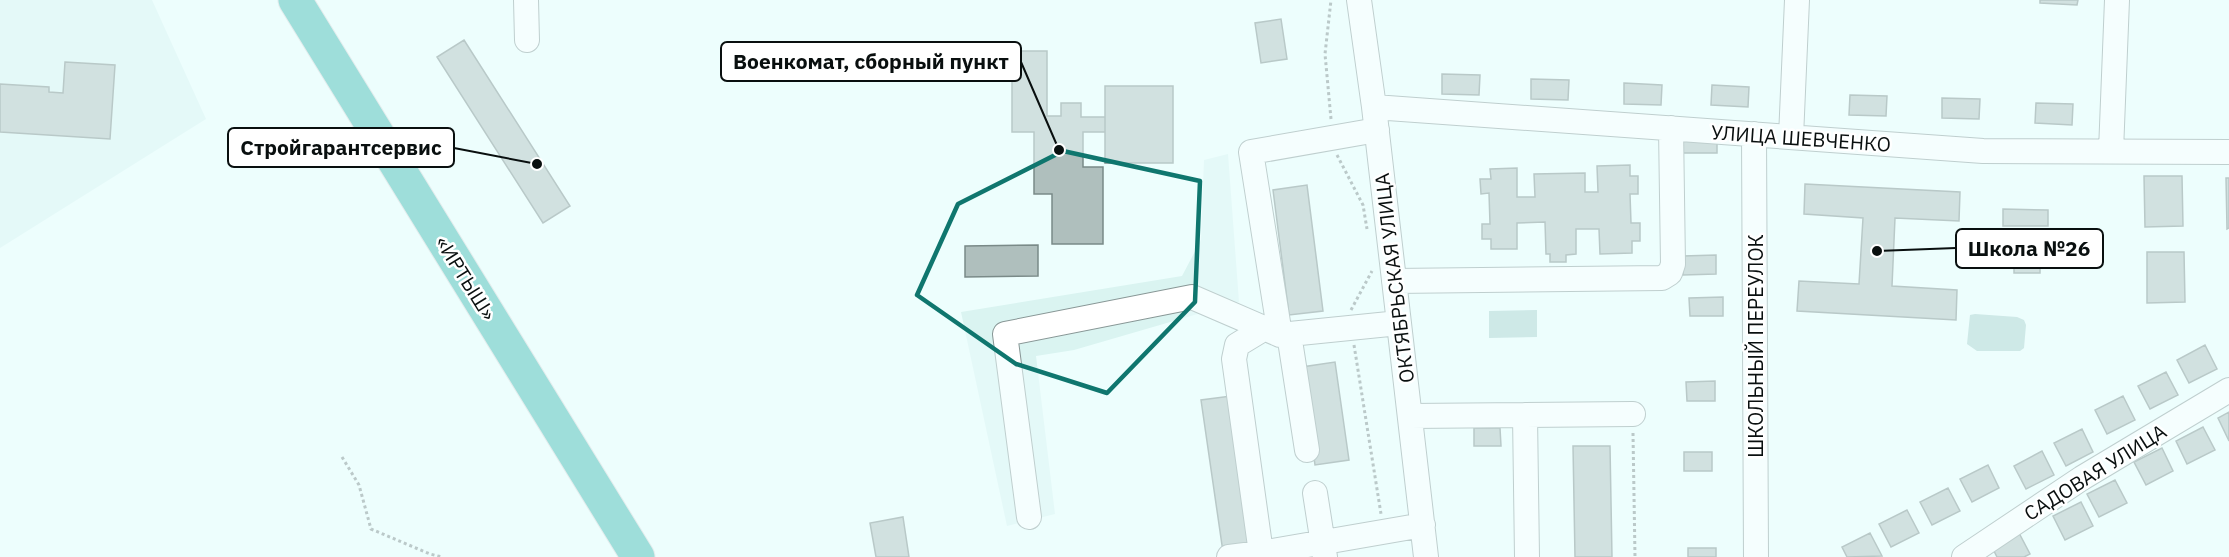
<svg xmlns="http://www.w3.org/2000/svg" width="2229" height="557" font-family="'IBM Plex Sans',sans-serif">
<style>
.built{fill:#daf4f1}
.green{fill:#a8d0cc}
.building{fill:#afbfbd;stroke:#7a8a88;stroke-width:1.5}
.lines{fill:none;stroke-linecap:round;stroke-linejoin:round}
.minor-casing{stroke:#889796;stroke-width:26}
.highway-casing{stroke:#d8d9d9;stroke-width:35}
.path{stroke:#7e8a89;stroke-width:3;stroke-dasharray:3 3;stroke-linecap:butt}
.minor{stroke:#fff;stroke-width:24}
.highway{stroke:#3eb8b0;stroke-width:33}
.marked{fill:none;stroke:#0f766e;stroke-width:4.5;stroke-linejoin:round}
.labels{text-anchor:middle;dominant-baseline:central;stroke-width:5;stroke-linejoin:round;paint-order:stroke}
.street-label{font-size:20px;fill:#090f0f;stroke:#fff}
.leader{fill:none;stroke:#090f0f;stroke-width:2}
.callout-dot{fill:#090f0f;stroke:#fff;stroke-width:2}
.callout{fill:#fff;stroke:#090f0f;stroke-width:2}
.callout-label{font-size:21px;text-anchor:middle;font-weight:bold;fill:#090f0f}
</style>
<rect width="100%" height="100%" fill="#edfefd"/>
<path class="built" d="M0 0H152L206 119 0 248Z
M1228 154 1239 302 1074 350 1036 356 1055 514 1007 526 961 312 1182 276 1201 240 1204 160Z"/>
<path class="green" d="M1537 310V337L1489 338V311Z
M1975 314 2017 317 2024 320 2026 325 2024 348 2020 351H1977L1967 344 1970 315Z"/>
<path class="building" d="M2040 0H2078L2077 5 2040 3Z
M1281 19 1287 59 1261 63 1255 23Z
M464 40 570 206 543 223 437 57Z
M1012 51H1047V116H1061V103H1081V117H1105V132H1083V167H1103V244H1052V194H1034V132H1012Z
M65 62 115 65 110 139 0 132V84L49 87V92L63 93Z
M1442 74 1480 75 1479 95 1442 94Z
M1531 79 1569 80 1568 100 1531 99Z
M1624 83 1662 85 1661 105 1624 104Z
M1712 85 1749 87 1748 107 1711 105Z
M1105 86H1173V163H1105Z
M1850 95 1887 96 1886 116 1849 115Z
M1942 98 1980 99 1979 119 1942 118Z
M2036 103 2073 104 2072 125 2035 123Z
M1717 134V153H1683V135Z
M1630 165V176H1638V194H1630L1631 223H1640V241H1632V253L1600 254 1599 229H1576V254L1566 255V262H1550V254H1546L1545 222 1517 223V249H1491V239H1482V224H1490L1489 193 1481 194 1480 179H1491L1490 169 1517 168V197H1535L1534 174 1585 173V192H1598L1597 166Z
M2144 176H2182L2183 226 2145 227Z
M2226 178H2229V228L2227 229Z
M1805 184 1960 192 1959 221 1895 218 1892 286 1957 290 1956 320 1797 311 1799 281 1859 284 1863 218 1804 214Z
M1307 185 1323 311 1289 315 1273 190Z
M2003 209 2048 210V226H2003Z
M1038 245V276L965 277V246Z
M2014 252H2040V273H2014Z
M2147 252H2184L2185 302 2147 303Z
M1716 255V274L1683 275V256Z
M1723 297V316H1690L1689 298Z
M2205 345 2217 369 2189 383 2177 360Z
M1335 362 1349 460 1315 465 1302 367Z
M2166 372 2178 395 2150 409 2138 386Z
M1715 381V401H1687L1686 382Z
M1231 396 1253 548 1223 552 1201 400Z
M2123 396 2135 420 2107 434 2095 410Z
M2229 412V441L2218 418Z
M2203 427 2215 450 2187 464 2176 441Z
M1474 428H1500L1501 446H1474Z
M2082 429 2093 452 2066 466 2054 443Z
M1573 446H1610L1612 557H1575Z
M2162 448 2173 471 2146 485 2134 462Z
M2042 451 2054 475 2026 489 2014 466Z
M1684 452H1712V471H1684Z
M1988 465 1999 488 1972 502 1960 479Z
M2115 480 2127 503 2099 517 2087 494Z
M1948 488 1960 511 1932 525 1920 502Z
M2081 502 2093 526 2065 540 2053 516Z
M1907 510 1919 533 1891 547 1879 524Z
M903 517 909 557H876L870 523Z
M2018 531 2030 554 2024 557H1997L1991 545Z
M1870 533 1882 556 1847 557 1842 547Z
M1688 548H1716V557H1688Z"/>
<g class="lines">
<defs>
<path id="minor" d="M526 0 527 40
M1359 0 1374 107 1426 557
M1374 107 1983 151 2229 152
M1754 134 1756 557
M1791 137 1797 0
M2111 151 2117 0
M1394 281 1662 278 1670 273 1673 264 1671 128
M1265 328 1237 345 1234 359 1261 553 1423 525
M1289 334 1307 450
M1280 335 1251 152 1377 130
M1525 415 1633 414
M1410 416 1525 415 1527 557
M1315 493 1325 557
M1029 517 1005 334 1192 297 1280 335 1399 323
M1229 557 1261 553
M1964 557 2082 478 2229 390"/>
<path id="highway" d="M295 0 638 557"/>
</defs>
<use href="#minor" class="minor-casing"/>
<use href="#highway" class="highway-casing"/>
<path class="path" d="M1331 119 1325 54 1331 0
M1337 155 1363 205 1367 229
M1351 310 1372 271
M1354 345 1381 514
M1633 433 1635 557
M342 457 359 485 371 529 430 554 442 557"/>
<use href="#minor" class="minor"/>
<use href="#highway" class="highway"/>
</g>
<path d="M0 0H2229V557H0ZM1063 151 1200 181 1195 302 1107 393 1016 364 917 295 958 204Z" fill="#edfefd" fill-opacity=".55" fill-rule="evenodd"/>
<path class="marked" d="M1063 151 1200 181 1195 302 1107 393 1016 364 917 295 958 204Z"/>
<g class="labels">
<g class="street-label">
<text transform="translate(1801 138) rotate(4)">УЛИЦА ШЕВЧЕНКО</text>
<text transform="translate(466 278) rotate(58)">«ИРТЫШ»</text>
<text transform="translate(1394 278) rotate(-97)">ОКТЯБРЬСКАЯ УЛИЦА</text>
<text transform="translate(1755 346) rotate(-90)">ШКОЛЬНЫЙ ПЕРЕУЛОК</text>
<text transform="translate(2095 472) rotate(-32)">САДОВАЯ УЛИЦА</text>
</g>
</g>
<path class="leader" d="M1059 150L1021 62M537 164L454 148M1877 251L1956 248"/>
<g class="callout-dot">
<circle cx="1059" cy="150" r="6"/>
<circle cx="537" cy="164" r="6"/>
<circle cx="1877" cy="251" r="6"/>
</g>
<g class="callout">
<rect x="721" y="42" width="300" height="39" rx="6"/>
<rect x="228" y="128" width="226" height="39" rx="6"/>
<rect x="1956" y="229" width="147" height="39" rx="6"/>
</g>
<g class="callout-label">
<text x="871" y="69">Военкомат, сборный пункт</text>
<text x="341" y="155">Стройгарантсервис</text>
<text x="2029" y="256">Школа №26</text>
</g>
</svg>
